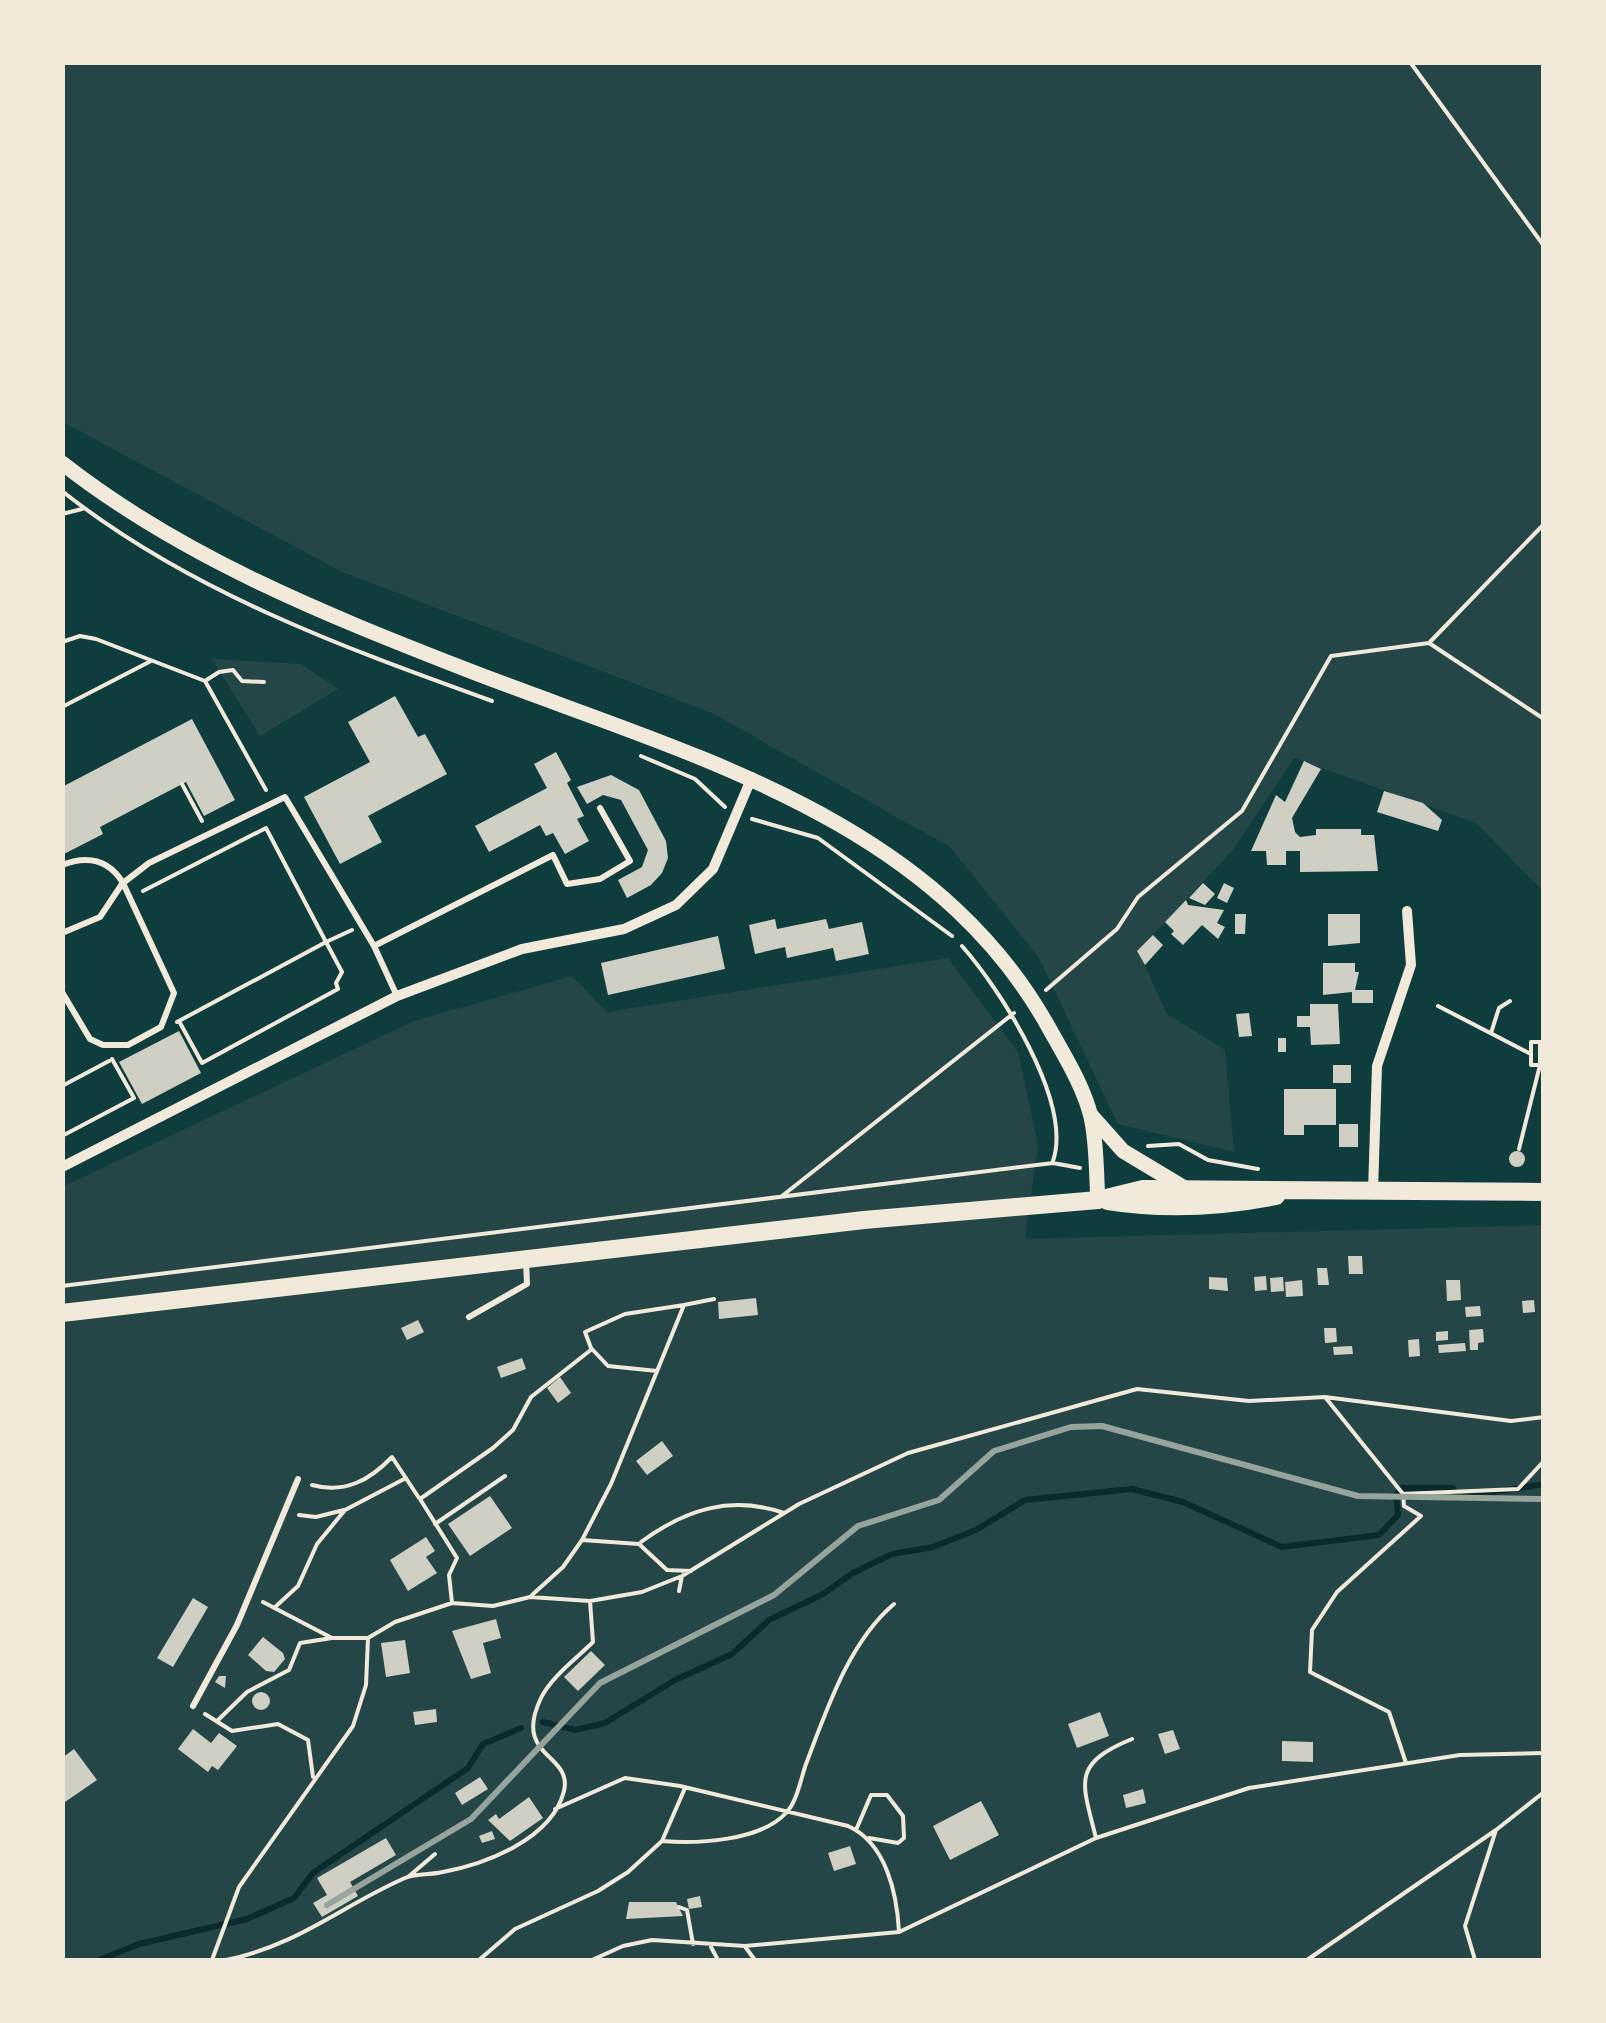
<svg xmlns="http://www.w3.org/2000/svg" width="1606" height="2023" font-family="'Alegreya Sans',sans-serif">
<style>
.green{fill:#244646}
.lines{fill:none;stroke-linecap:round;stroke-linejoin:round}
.stream{stroke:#0a2a2b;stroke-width:6}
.building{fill:#cfcfc3}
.path{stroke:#f1e9da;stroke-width:4}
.service{stroke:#f1e9da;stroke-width:6}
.minor{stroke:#f1e9da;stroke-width:10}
.tertiary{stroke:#f1e9da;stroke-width:15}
.secondary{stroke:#f1e9da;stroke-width:18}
.rail{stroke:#97a49c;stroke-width:6}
</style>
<rect width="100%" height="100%" fill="#0f3d3e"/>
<path class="green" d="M62 63H1543V891L1476 823 1294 758 1232 851 1138 951 1167 1014 1225 1050 1234 1152 1118 1124 1039 958 950 847 712 713 342 572 63 422Z
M212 659 301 664 338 689 260 736Z
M948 958 1018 1052 1038 1145 1025 1239 1543 1225V1960H63L62 1187 414 1021 572 976 607 1012Z"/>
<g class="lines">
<path class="stream" d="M543 1722 575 1730 605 1723 675 1680 732 1654 769 1620 823 1594 853 1573 892 1554 933 1547 976 1530 1025 1500 1132 1489 1183 1502 1282 1547 1379 1535 1398 1515 1396 1495 1402 1488H1453L1457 1498 1544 1484
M99 1960 139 1944 247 1919 294 1898 313 1873 468 1768 483 1744 521 1728"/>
</g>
<path class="building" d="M395 696 418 737 425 734 447 774 368 816 382 842 340 864 304 797 370 762 348 722Z
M192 719 235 800 204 816 186 782 100 827 103 834 62 855V787Z
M556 752 571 780 567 783 584 816 577 819 589 841 565 854 553 833 546 836 540 825 489 852 475 826 547 788 534 764Z
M1304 761 1321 769 1292 818 1295 832 1300 837 1316 835V829H1361V835H1374L1378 871 1300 872V851H1286V865H1267L1266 851H1251L1276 795 1285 802Z
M611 775 639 790 666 841 668 858 662 873 651 885 627 898 618 880 642 867 648 850 621 800 603 795 587 804 577 787Z
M1384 791 1423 803 1442 820 1438 831 1377 812Z
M1203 883 1215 894 1205 905 1189 898Z
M1224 883 1234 888 1227 903 1217 898Z
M1186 900 1188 905 1224 910 1217 923 1225 927 1218 939 1202 925 1183 945 1171 934 1174 931 1165 922Z
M1235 914H1246L1245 934H1235Z
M1328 914H1360V943L1328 946Z
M775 919 777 929 826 919 829 929 862 922 869 954 836 961 833 948 787 958 785 947 755 954 749 925Z
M1153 935 1163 945 1145 965 1137 951Z
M718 936 725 969 608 995 601 963Z
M1323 963H1355V972H1359L1355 990H1373V1003H1352V992L1323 995Z
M1310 1004H1338L1340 1044 1311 1045 1310 1027H1297V1016H1310Z
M1249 1013 1252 1036 1239 1037 1236 1014Z
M179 1031 201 1073 142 1104 119 1062Z
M1278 1038H1286V1052H1278Z
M1333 1065H1351V1083H1333Z
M1284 1089H1336V1125H1304V1135H1284Z
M1339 1124H1358V1147H1339Z
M1509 1159a8 8 0 1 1 16 0a8 8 0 1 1-16 0Z
M1348 1256H1362L1363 1274H1349Z
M1317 1268H1327L1329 1285H1318Z
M1266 1276 1267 1290 1255 1291 1254 1277Z
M1209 1277 1227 1278 1228 1291 1209 1289Z
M1283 1277 1284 1291 1271 1292 1270 1278Z
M1302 1280 1303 1296 1286 1297 1285 1282Z
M1446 1280H1460L1461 1300 1447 1301Z
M756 1298 758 1315 719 1319 718 1302Z
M1534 1300 1535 1312 1523 1313 1522 1301Z
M1480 1306 1481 1316 1466 1317 1465 1307Z
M418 1320 424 1332 407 1340 401 1328Z
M1324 1328H1336L1337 1342 1325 1343Z
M1483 1329 1484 1342 1478 1343V1350H1470L1469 1330Z
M1448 1331V1340L1436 1341V1332Z
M1419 1339 1420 1356 1409 1357 1408 1340Z
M1465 1343 1466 1351 1439 1353 1438 1345Z
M1352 1346 1353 1354 1334 1355 1333 1347Z
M522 1358 526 1369 501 1378 497 1367Z
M560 1377 571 1393 558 1403 547 1388Z
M662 1441 673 1456 647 1475 636 1461Z
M490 1496 512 1528 470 1556 448 1524Z
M426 1537 435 1551 426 1557 437 1573 408 1591 390 1560Z
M193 1598 208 1607 173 1667 157 1658Z
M496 1619 501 1638 483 1643 491 1673 471 1679 452 1631Z
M263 1637 283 1653 285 1659 274 1672 266 1671 248 1655Z
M405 1640 410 1673 386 1677 381 1643Z
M591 1651 605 1665 578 1691 564 1677Z
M219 1676H226L225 1688 215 1682Z
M252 1701a9 9 0 1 1 18 0a9 9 0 1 1-18 0Z
M436 1709 437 1722 415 1725 413 1712Z
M1100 1712 1109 1736 1077 1748 1068 1724Z
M193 1729 211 1743 219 1733 237 1746 218 1770 212 1766 208 1772 178 1749Z
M1173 1730 1180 1749 1165 1754 1158 1734Z
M1282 1741 1313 1742V1762L1282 1761Z
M74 1749 97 1780 62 1804V1758Z
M480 1777 488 1789 462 1805 455 1793Z
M1143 1789 1146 1803 1126 1808 1123 1795Z
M529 1797 543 1818 510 1841 488 1820 496 1814 499 1819Z
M981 1801 999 1835 950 1860 933 1826Z
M492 1831 495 1839 482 1843 479 1836Z
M386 1838 396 1855 350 1882 358 1896 322 1917 313 1903 327 1895 317 1878Z
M850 1846 856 1864 834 1871 828 1853Z
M700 1896 702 1907 689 1909 687 1899Z
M629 1902H676L683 1916 626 1919Z"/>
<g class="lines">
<path class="path" d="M1410 62 1544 246
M62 491C188 591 342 647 492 701
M62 514 82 509
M62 642 80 636 96 639 205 681 266 790
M1429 643 1544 524
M205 681 219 672 233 670 242 681 264 682
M62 707 151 661
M641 756 695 779 725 807
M182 784 202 821
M752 819 818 838 952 936
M143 891 266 828 326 942 177 1022
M962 946C1000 989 1073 1102 1053 1161
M1046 990 1117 929 1138 897 1242 811 1331 656 1429 643 1544 719
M1438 1006 1531 1054
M179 1021 202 1063 338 989 336 983 342 972 326 942 352 930
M1491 1033 1499 1008 1510 1001
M1540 1065H1531V1042H1544
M62 1086 109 1061
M62 1136 134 1098 112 1059
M1148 1146 1179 1144 1208 1160 1258 1169
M1519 1149 1540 1065V1042
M782 1196 1014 1013
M62 1286 1053 1163 1080 1168
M591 1348 585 1332 625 1314 684 1305
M1325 1397 1403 1494 1518 1489 1544 1461
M312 1485C345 1494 370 1480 392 1457L419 1498
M1403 1494 1404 1506 1421 1516 1337 1592 1312 1630 1310 1672 1389 1712 1406 1763
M299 1515 316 1517 344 1510
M435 1524 505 1476
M582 1540 611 1484 684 1305 714 1299
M641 1542C686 1509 731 1495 784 1513
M679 1591 682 1576
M532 1595 563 1567 582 1540 639 1544 667 1570 691 1571
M263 1602 332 1638H368
M452 1603 493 1606 530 1597 590 1601 642 1592 682 1576 799 1504 908 1453 1137 1389 1249 1401 1325 1397 1511 1421 1544 1417
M274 1608 298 1586 317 1544 345 1510 406 1478
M205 1714 232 1731 278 1724 308 1740 313 1777
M217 1721 247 1692 289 1670 300 1643 332 1638
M555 1809 625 1778 680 1786 848 1826C886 1843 897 1893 899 1932
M856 1830 871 1795H887L903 1816 904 1838 898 1843 869 1838
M1096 1838 1249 1788 1460 1755 1544 1753
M662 1841C697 1844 760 1841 786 1813 797 1802 801 1778 806 1764 827 1709 849 1642 894 1604
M408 1877 435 1854
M679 1907 687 1910 693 1944
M711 1947 718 1960
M746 1948 755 1960
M212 1960 239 1887 353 1726 366 1685 368 1638 395 1622 452 1603 449 1575 457 1558 420 1499 493 1448 513 1430 531 1397 592 1349 608 1366 657 1371
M226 1960C299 1945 341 1906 405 1878 417 1873 431 1875 443 1872 486 1864 552 1839 564 1791 573 1753 512 1758 541 1698 551 1677 577 1658 593 1642L590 1601
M479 1960 515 1929 598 1891 628 1872 662 1841 685 1788
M592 1960 623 1946 652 1940 745 1946 899 1932 1096 1838C1082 1782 1071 1764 1132 1739
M1307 1960 1496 1830 1544 1792
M1475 1960 1465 1926 1496 1830"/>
<path class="service" d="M62 865C88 855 109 860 123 883L149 863 285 797 374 946 397 996
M62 933 100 917 122 884
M374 946 553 855 567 884 600 879 630 861 600 808
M62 992 90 1039 103 1045H128L161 1027 174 993 123 883
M469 1317 527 1284 526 1260
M193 1706 237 1625 298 1479"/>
<path class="minor" d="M62 1167 397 996 522 949 624 929 676 905 713 869 752 777
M1373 1191 1377 1066 1411 965 1407 911"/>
<path class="tertiary" d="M62 463C182 557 324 614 465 669 677 752 930 813 1049 1028 1064 1055 1084 1087 1091 1117 1097 1143 1096 1173 1098 1200
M1091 1115 1123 1151 1183 1187"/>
<path class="secondary" d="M1108 1201C1164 1210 1221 1207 1276 1196
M62 1313 864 1220 1098 1200 1143 1189 1544 1192"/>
<path class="rail" d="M327 1905 471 1819 600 1683 774 1595 858 1526 939 1500 994 1451 1071 1427 1102 1426 1358 1496 1544 1499"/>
</g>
<rect width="1606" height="2023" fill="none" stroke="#f1e9da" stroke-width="130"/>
</svg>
